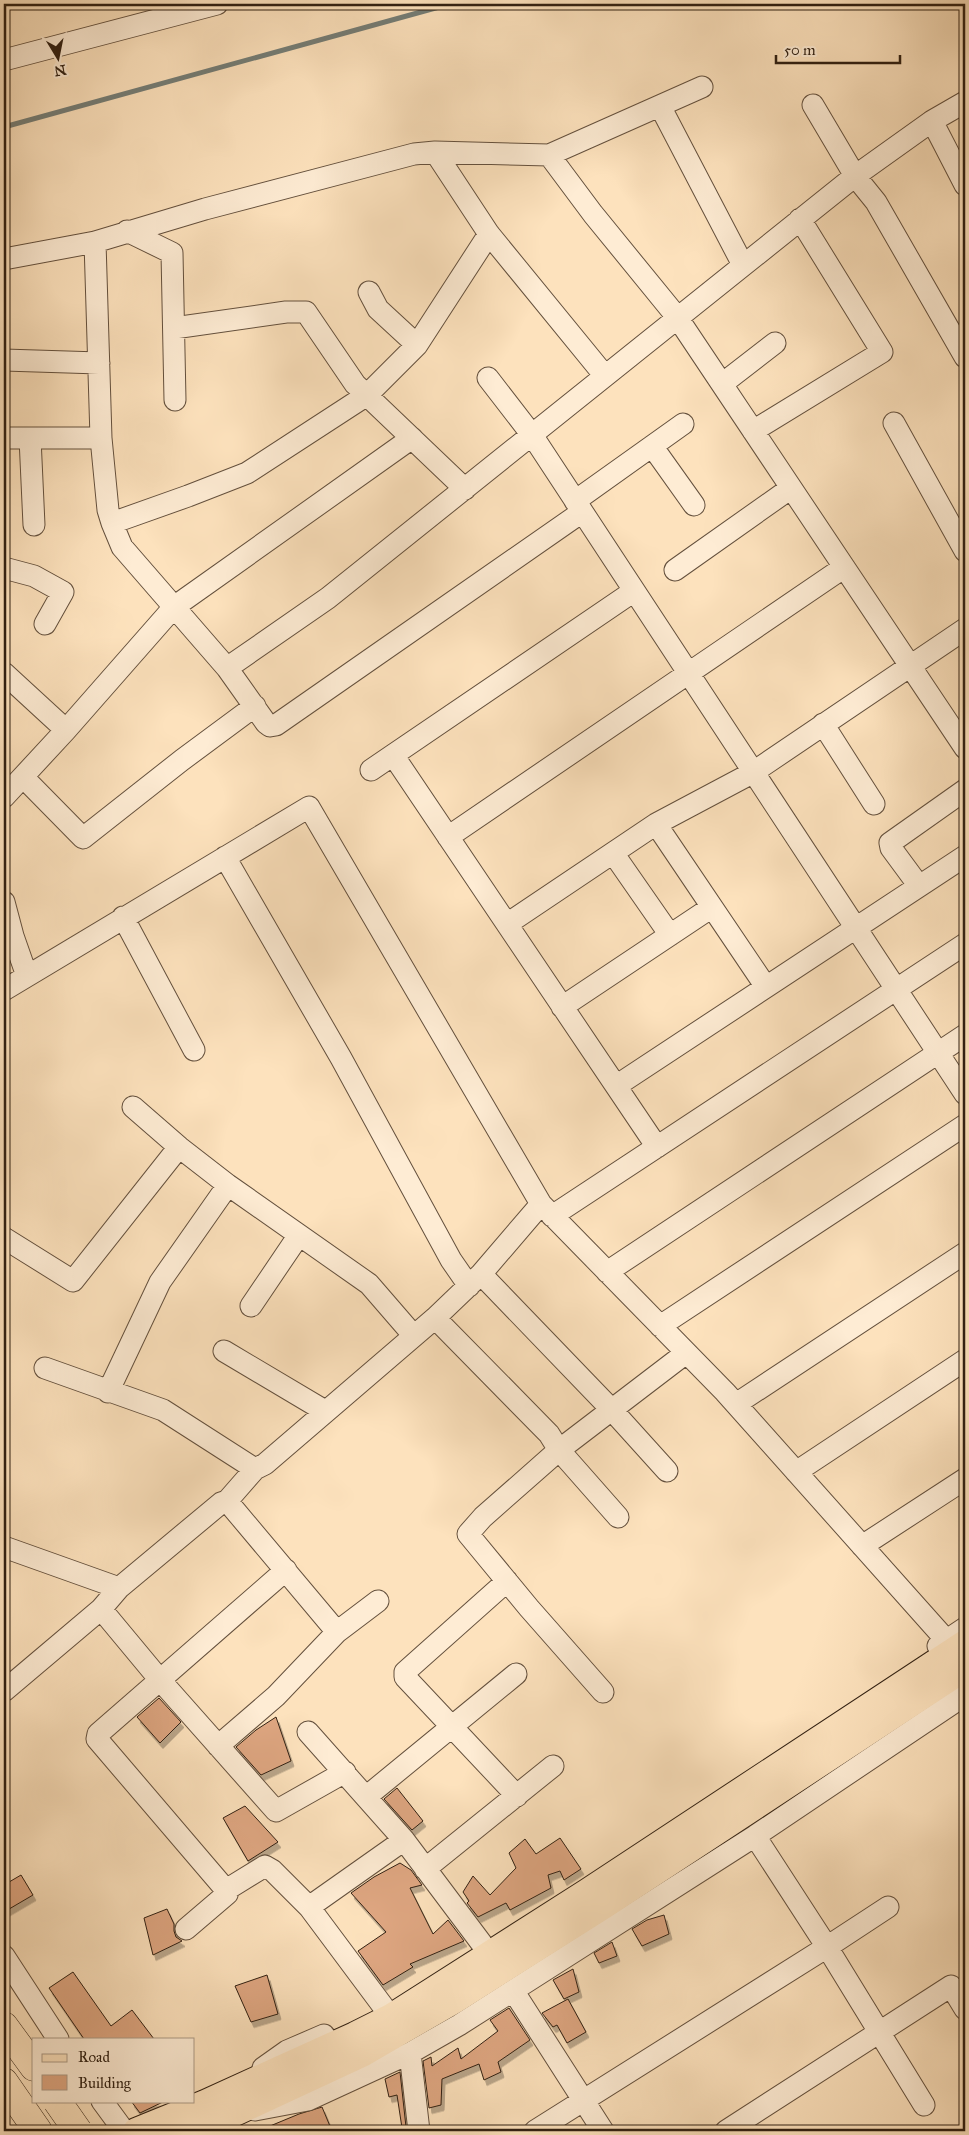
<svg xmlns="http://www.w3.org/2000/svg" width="969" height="2135" font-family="'IM FELL Great Primer',serif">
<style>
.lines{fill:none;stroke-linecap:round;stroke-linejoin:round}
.stream{stroke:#757e77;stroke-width:5}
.building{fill:#dea681;stroke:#312012;filter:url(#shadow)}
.minor-casing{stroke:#64503d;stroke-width:23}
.major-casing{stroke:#312012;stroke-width:28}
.highway-casing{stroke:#312012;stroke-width:29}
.minor{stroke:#feecd4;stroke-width:21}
.major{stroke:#fde2bd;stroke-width:26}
.highway{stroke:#fde2bd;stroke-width:28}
.highway-bridge-casing{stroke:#312012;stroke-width:29;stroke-linecap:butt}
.highway-bridge{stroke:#fde2bd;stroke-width:28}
</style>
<defs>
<filter id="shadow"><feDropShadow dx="3" dy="5.5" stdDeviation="0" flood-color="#0004"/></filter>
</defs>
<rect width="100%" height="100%" fill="#fde2bd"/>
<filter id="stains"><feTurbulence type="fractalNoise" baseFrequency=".004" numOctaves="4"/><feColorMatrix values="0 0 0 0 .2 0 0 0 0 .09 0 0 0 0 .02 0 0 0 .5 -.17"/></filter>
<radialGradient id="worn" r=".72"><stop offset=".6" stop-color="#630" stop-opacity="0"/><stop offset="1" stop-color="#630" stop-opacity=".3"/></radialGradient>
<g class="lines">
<path class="stream" d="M4 127 450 4"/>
</g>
<path class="building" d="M159 1698 181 1722 160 1743 137 1717Z
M276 1717 291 1761 261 1775 236 1747 256 1730Z
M397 1788 423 1821 412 1830 384 1799Z
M245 1806 278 1842 248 1861 223 1818Z
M560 1838 581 1869 564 1880 560 1871 548 1875 551 1888 510 1910 506 1903 478 1917 467 1903 469 1901 463 1892 473 1876 490 1895 516 1868 509 1853 525 1839 536 1854Z
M400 1863 411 1870 422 1885 410 1888 433 1934 448 1920 464 1941 410 1964 413 1967 383 1985 358 1951 386 1932 351 1893 374 1877Z
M21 1875 33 1895 4 1912V1885Z
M167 1909 174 1924V1931L176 1937 182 1941 153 1955 144 1918Z
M664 1915 669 1934 642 1946 632 1929 647 1920Z
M612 1942 617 1956 599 1963 594 1953Z
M573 1969 579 1992 564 1999 553 1980Z
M73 1972 111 2026 132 2010 154 2039H84L49 1988Z
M267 1975 278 2014 251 2022 235 1986Z
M568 1999 586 2032 567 2043 557 2025 553 2027 542 2013Z
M509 2008 530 2040 498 2062 501 2072 484 2080 479 2064 442 2079 441 2105 429 2108 423 2061 431 2057 432 2066 458 2048 461 2059 498 2031 490 2020Z
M400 2072 406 2127 402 2128 397 2095 389 2097 385 2079Z
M131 2101H165L140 2113Z
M322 2107 332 2131H258L299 2114Z"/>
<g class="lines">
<defs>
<path id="minor" d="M4 60 217 4
M965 102 932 121 965 185
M813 105 855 176 876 202 965 357
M660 106 743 265
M435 152 489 234 605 376
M549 155 593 214 677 317 965 748
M127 231 172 253 175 400
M95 242 101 438 108 510 112 523 122 547 227 668 266 723 270 726 276 725 582 512
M4 259 95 242 205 209 414 154 435 152 549 155 702 87
M369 292 378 309 417 345
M174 328 286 312H306L355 384 465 489
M4 360 99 363
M488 378 532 435 965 1094
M722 384 775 343
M894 423 965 551
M753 431 882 352 800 219
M4 438H101
M30 438 34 525
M652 446 694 505
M575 501 683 424
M112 523 188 496 247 473 367 395 417 345 489 234
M4 568 34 576 63 592 45 624
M675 570 791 488
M634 591 393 755 657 1147
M227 668 328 598 855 176 932 121
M4 673 66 730 174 607 412 438
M823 724 874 804
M371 770 393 755
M23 777 83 838 182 760 255 706
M4 797 66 730
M656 824 766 987
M448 837 843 568
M613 853 670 935
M225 857 341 1058 451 1260 469 1286
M919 886 891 848 890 843 965 790
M4 902 13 936 27 976
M123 917 194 1050
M507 924 656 824 752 773 965 629
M4 990 309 807 541 1204 725 1392 955 1650
M562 1007 712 907
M616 1086 965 856
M133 1107 179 1147
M552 1216 965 944
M4 1238 73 1281 179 1147 228 1185 369 1284 414 1336
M607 1272 965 1035
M481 1274 611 1409 667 1471
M251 1306 299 1235
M435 1318 549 1434 559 1450 618 1517
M660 1326 965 1125
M224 1351 325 1411
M45 1368 163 1410 255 1469
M108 1392 160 1282 228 1185
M736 1404 965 1253
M796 1472 965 1360
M227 1501 337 1632
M862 1546 965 1479
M4 1547 119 1588
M507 1581 405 1672V1677L517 1796
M101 1609 160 1680 276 1811 345 1772
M938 1646 965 1628
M4 1691 101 1609 119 1588 221 1503 227 1501 255 1469 265 1464 435 1318 481 1274 541 1204
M603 1692 529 1608 468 1534 483 1517 559 1450 686 1353
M308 1732 404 1840 485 1948
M218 1746 276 1696 337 1632 378 1601
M366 1797 516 1674
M755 1836 827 1947 924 2105
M425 1869 553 1766
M226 1890 97 1739 98 1734 286 1570
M309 1907 404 1840
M186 1929 227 1894 226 1890 265 1866 272 1870 309 1907 391 2017
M4 1956 58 2039
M514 1992 603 2131
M410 2053 419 2131
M263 2068 287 2051 324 2035
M102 2101 124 2131
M255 2110 308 2100 410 2053 459 2025 755 1836 965 1695
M535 2131 827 1947 888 1907
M726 2131 951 1986 965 2009"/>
<path id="major" d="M136 2131 205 2103 355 2035 391 2017 587 1892 965 1643
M196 2131 362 2054 455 2000 605 1905 965 1668"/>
<path id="highway" d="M4 2026 34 2067
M4 2082 38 2131"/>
</defs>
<use href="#minor" class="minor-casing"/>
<use href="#major" class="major-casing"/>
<use href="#highway" class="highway-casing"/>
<use href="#minor" class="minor"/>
<use href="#major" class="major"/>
<use href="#highway" class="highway"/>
<defs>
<path id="highway-bridge" d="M57 2101 78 2131"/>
</defs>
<use href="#highway-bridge" class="highway-bridge-casing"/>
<use href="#highway-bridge" class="highway-bridge"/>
</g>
<rect width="969" height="2135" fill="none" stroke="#fde2bd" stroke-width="20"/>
<rect x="5" y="5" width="959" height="2125" fill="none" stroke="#312012" stroke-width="2.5"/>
<rect x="10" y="10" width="949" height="2115" fill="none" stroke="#312012"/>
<rect x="32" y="2038" width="162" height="65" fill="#feecd4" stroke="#ac9a86"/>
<rect x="42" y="2054" width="25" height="8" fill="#fde2bd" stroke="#ac9a86"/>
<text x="78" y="2062" font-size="15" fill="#312012">Road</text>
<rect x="42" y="2075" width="25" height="15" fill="#dea681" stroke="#ac9a86"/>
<text x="78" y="2088" font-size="15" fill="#312012">Building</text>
<g transform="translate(58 58) rotate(170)" stroke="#feecd4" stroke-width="4" paint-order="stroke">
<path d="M0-4L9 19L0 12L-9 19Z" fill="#312012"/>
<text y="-8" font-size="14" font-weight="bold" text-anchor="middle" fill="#312012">N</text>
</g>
<path d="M776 55v8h124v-8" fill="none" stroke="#312012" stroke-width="2.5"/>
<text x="784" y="55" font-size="15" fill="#312012" stroke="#feecd4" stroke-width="4" paint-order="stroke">50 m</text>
<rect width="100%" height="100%" filter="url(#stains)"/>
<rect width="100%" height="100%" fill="url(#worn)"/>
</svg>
